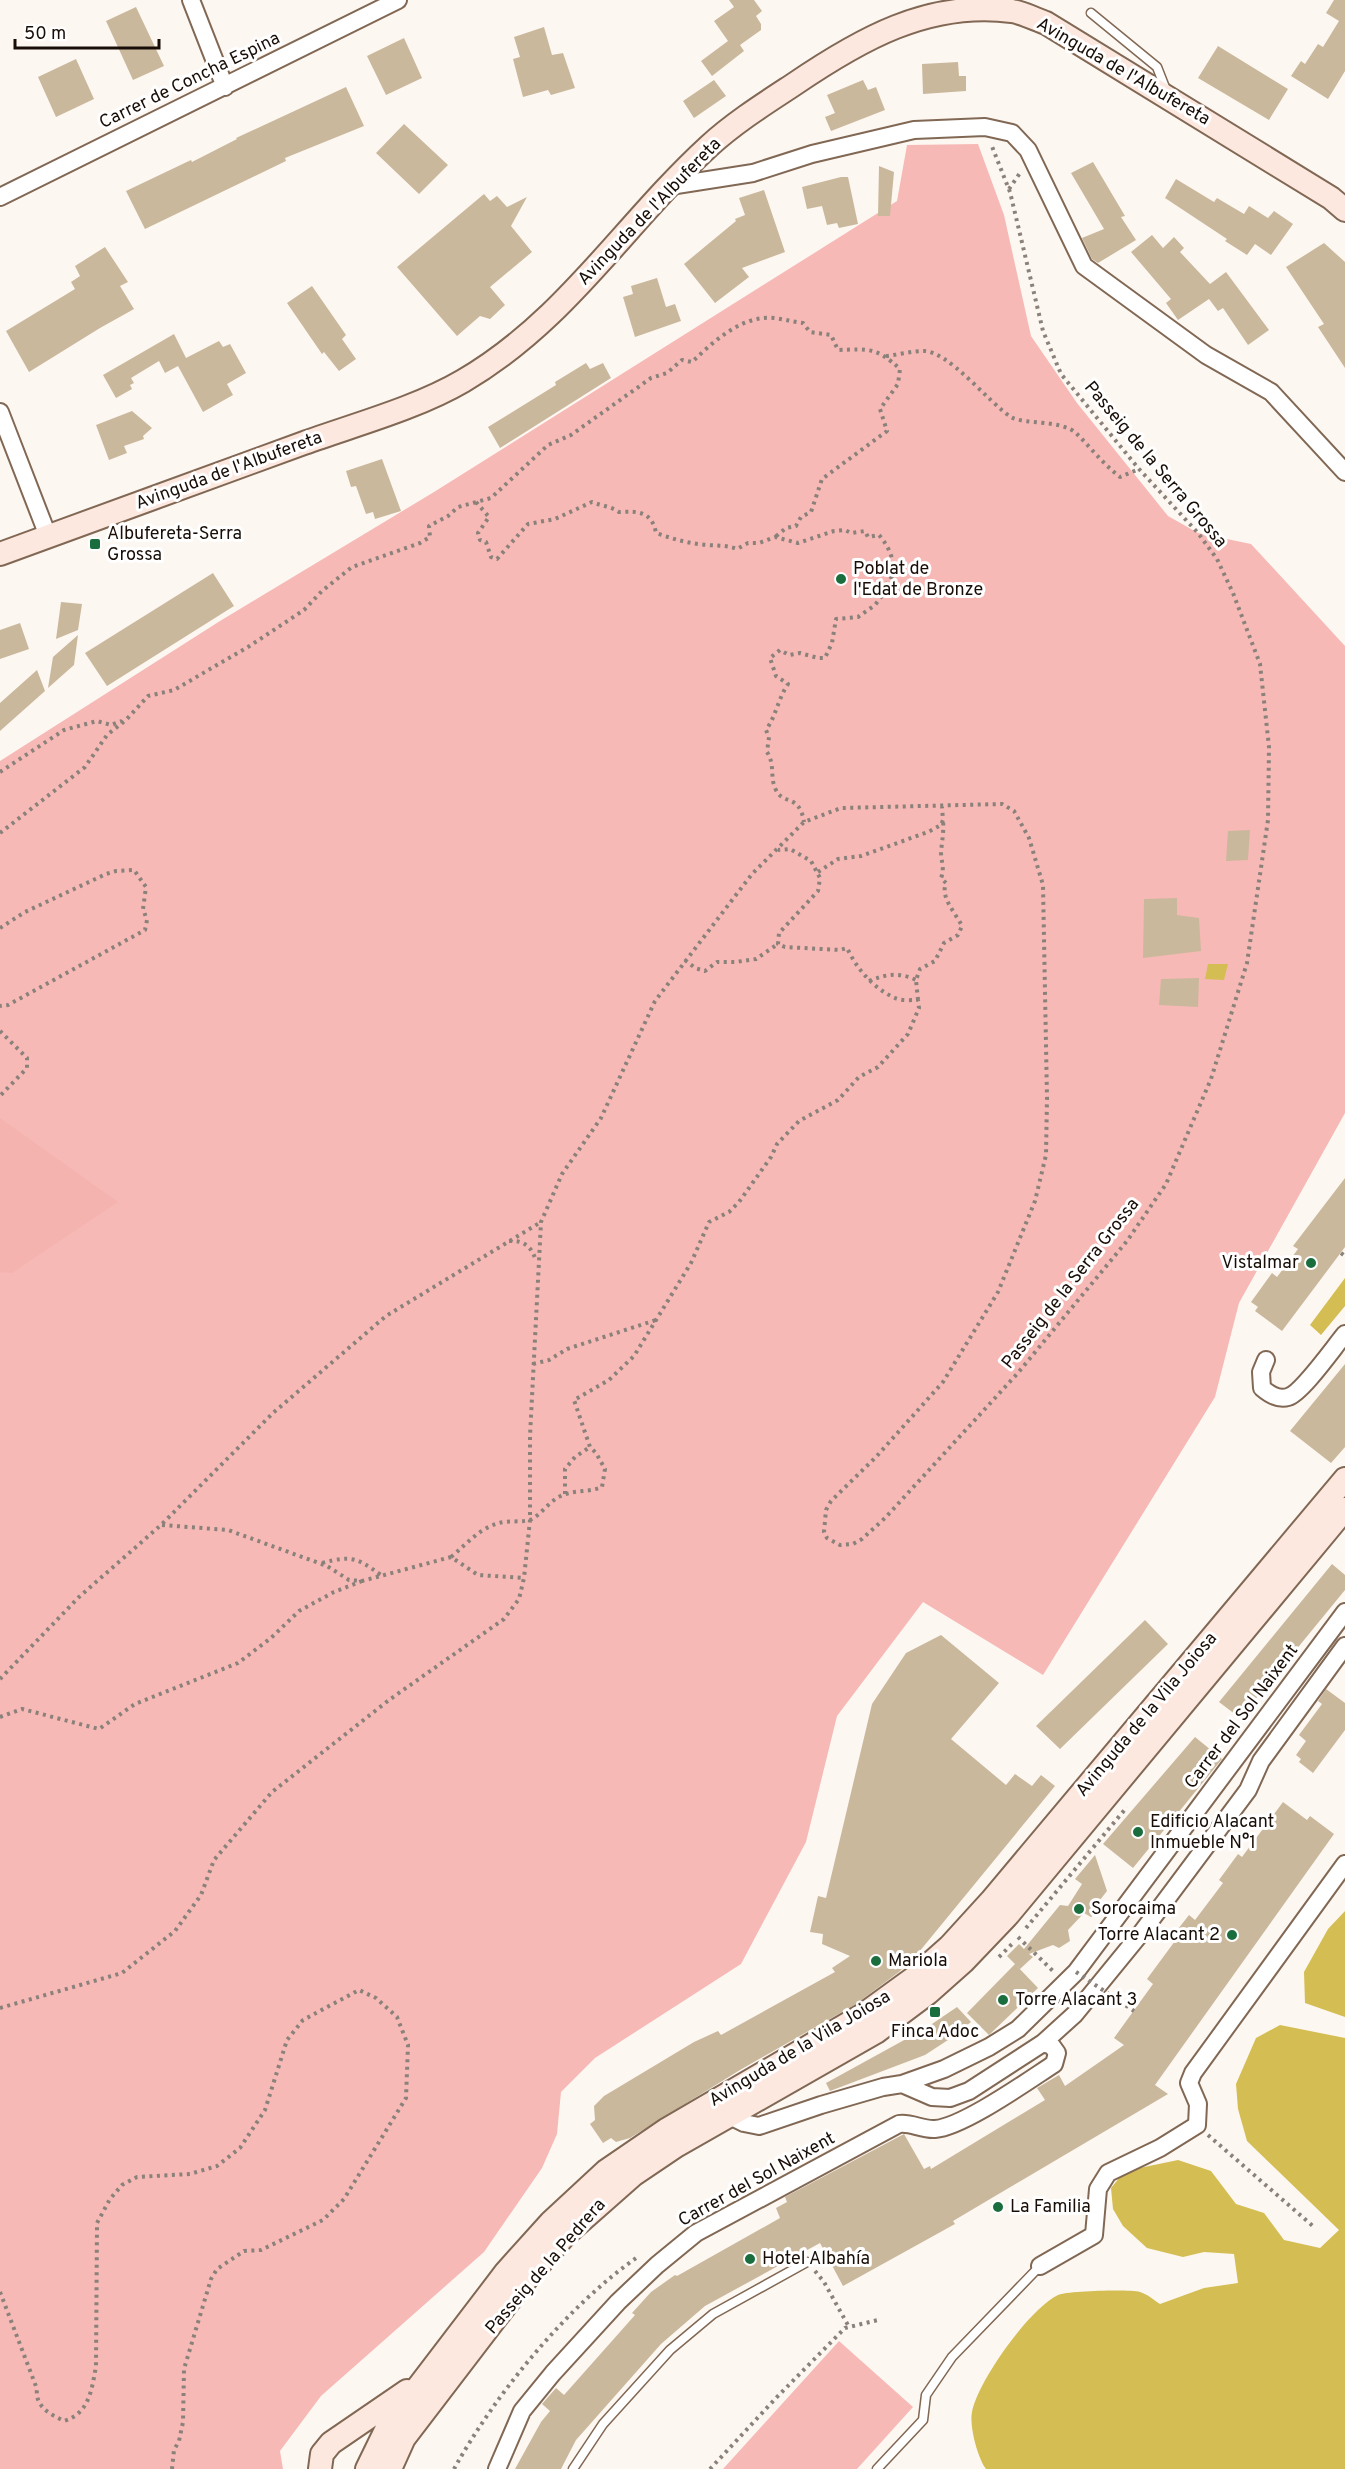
<svg xmlns="http://www.w3.org/2000/svg" width="1345" height="2469" font-family="Overpass,sans-serif">
<style>
.green{fill:#f7b9b6}
.forest{fill:#f5b3af}
.water{fill:#d4bd52}
.building{fill:#cab89c}
.lines{fill:none;stroke-linecap:round;stroke-linejoin:round}
.lane-casing{stroke:#816854;stroke-width:11}
.street-casing{stroke:#816854;stroke-width:20}
.secondary-casing{stroke:#816854;stroke-width:26}
.path{stroke:#89817a;stroke-width:4;stroke-dasharray:3 4.5;stroke-linecap:butt}
.lane{stroke:#fff;stroke-width:8}
.street{stroke:#fff;stroke-width:16}
.secondary{stroke:#fde8e0;stroke-width:22}
.path-bridge{stroke:#89817a;stroke-width:4;stroke-dasharray:3 4.5;stroke-linecap:butt}
.poi-dot{fill:#1a6d3d;stroke:#fff;stroke-width:2}
.labels{text-anchor:middle;dominant-baseline:central;stroke-width:6;stroke-linejoin:round;paint-order:stroke}
.street-label{font-size:18px;fill:#180e07;stroke:#fff}
.poi-label{font-size:18px;fill:#180e07;stroke:#fff;text-anchor:start}
</style>
<rect width="100%" height="100%" fill="#fdf7f2"/>
<path class="green" d="M978 144 1004 215 1031 336 1077 403 1168 516 1198 533 1251 544 1345 646V1113L1239 1303 1215 1397 1043 1675 923 1602 837 1716 806 1842 741 1964 595 2058 561 2092 557 2134 542 2168 484 2252 321 2396 280 2451 283 2469H0V761L220 621 434 492 897 201 907 145Z
M839 2341 913 2407 857 2469H723Z"/>
<path class="forest" d="M0 1118 118 1202 12 1273 0 1272Z"/>
<path class="water" d="M1208 964H1228L1224 980 1205 979Z
M1345 1278V1306L1321 1335 1310 1325Z
M1345 1911V2017L1305 2003 1304 1972 1328 1929Z
M1280 2025 1345 2038V2469H986C978 2459 969 2426 972 2412 978 2381 1029 2309 1058 2295 1068 2291 1129 2289 1140 2292 1147 2294 1154 2300 1160 2304L1204 2288 1238 2283 1234 2254 1204 2252 1183 2257 1147 2248 1123 2226 1113 2209 1111 2188 1125 2171 1178 2160 1211 2171 1236 2204 1264 2213 1284 2240 1320 2248 1339 2230 1247 2141 1238 2109 1236 2084 1256 2038Z"/>
<path class="building" d="M729 0H754L762 11 756 16 761 24V30L740 45 744 51 712 76 701 61 728 41 714 21 734 7Z
M1334 0H1345V71L1328 99 1291 76 1301 61 1305 64 1318 44 1323 47 1339 21 1326 13Z
M136 7 164 66 133 80 106 21Z
M544 27 552 55 563 53 575 88 551 95 548 90 523 97 513 59 520 57 514 37Z
M404 38 422 78 386 95 367 56Z
M1218 46 1288 89 1269 120 1198 78Z
M76 59 94 99 56 117 38 77Z
M958 62 959 76H966V91L923 94 922 64Z
M714 80 726 96 694 118 683 101Z
M863 80 868 90 876 87 885 110 831 131 825 117 835 113 827 95Z
M346 87 364 126 285 158 286 161 145 229 126 191 191 160 192 162 237 139 236 138Z
M404 124 448 165 419 194 376 153Z
M1093 162 1125 216 1121 217 1136 240 1098 263 1092 259 1082 238 1104 229 1071 173Z
M879 166 894 172 890 216H878Z
M841 177H848L858 224 839 228 837 223 827 225 822 206 807 209 802 187Z
M1176 179 1214 202 1217 198 1244 214 1249 206 1268 218 1274 211 1293 224 1271 255 1255 244 1247 255 1225 241 1227 239 1165 198Z
M764 190 785 252 742 268 749 277 715 303 684 264 736 221 735 219 745 215 739 198Z
M484 194 490 201 497 196 507 207 527 197 511 226 532 252 490 287 505 305 490 319 480 316 457 336 397 267Z
M1152 235 1163 248 1174 237 1184 248 1180 252 1210 284 1226 272 1269 330 1248 345 1223 308 1218 311 1209 299 1178 320 1166 303 1171 299 1131 252Z
M1324 243 1345 262V368L1318 327 1324 324 1286 267Z
M105 247 128 282 120 286 134 309 100 328 29 372 6 331 75 289 71 282 80 276 75 266Z
M657 278 666 307 675 304 681 321 635 337 623 297 633 294 631 286Z
M312 286 346 335 342 339 356 359 339 371 324 352 322 354 287 303Z
M174 334 186 358 219 341 223 347 230 344 246 373 227 384 233 395 203 412 178 366 165 373 159 361 131 378 134 383 130 385 132 389 116 398 103 375Z
M586 363 590 369 603 363 611 378 500 448 488 427 556 385 555 382Z
M132 411 152 428 143 436 144 439 124 446 127 453 109 460 96 425Z
M382 459 401 511 375 519 373 512 366 514 356 486 351 487 346 471Z
M213 573 234 606 107 686 85 653Z
M61 602 82 604 78 630 56 639Z
M20 623 29 649 0 659V630Z
M78 635 74 665 48 688 53 657Z
M37 670 45 691 0 731V703Z
M1250 830 1248 860 1226 861 1228 831Z
M1177 898V915L1199 918 1201 951 1143 958 1144 899Z
M1199 978 1198 1007 1159 1005 1161 979Z
M1345 1178V1247L1282 1331 1255 1311 1258 1307 1251 1302 1272 1273 1277 1277 1298 1249 1293 1246Z
M1345 1364V1447L1331 1463 1290 1431Z
M1332 1564 1345 1575V1590L1240 1718 1219 1702Z
M1145 1620 1168 1644 1060 1749 1036 1726Z
M941 1635 999 1683 951 1739 1006 1785 1015 1774 1032 1786 1041 1775 1055 1786 919 1952 899 1972 856 2004 740 2070 630 2138 616 2142 611 2138 603 2143 590 2124 595 2120 594 2106 604 2096 694 2042 718 2031 721 2035 835 1972 832 1968 850 1956 822 1944 823 1934 810 1932 818 1896 826 1898 872 1704 906 1653Z
M1326 1689 1345 1703V1730L1313 1773 1299 1762 1301 1759 1296 1755 1306 1741 1299 1735 1322 1704 1318 1701Z
M1195 1737 1222 1759 1133 1868 1103 1844Z
M1283 1802 1307 1820 1310 1816 1334 1834 1155 2085 1168 2094 953 2221 955 2224 843 2286 820 2243 705 2306 661 2344 576 2440 561 2469H515L541 2422 550 2411 542 2404 556 2388 564 2395 635 2315 632 2313 651 2292 675 2275 677 2276 780 2218 776 2208 787 2202 785 2197 904 2134 924 2169 930 2166 931 2169 1045 2100 1037 2088 1059 2075 1065 2086 1124 2045 1114 2038 1153 1984 1147 1979 1175 1941 1171 1938 1189 1915 1195 1920 1223 1883 1219 1880 1238 1854 1242 1857Z
M1095 1855 1107 1891 1100 1900 1101 1911 1091 1917 1084 1913 1068 1930 1070 1941 1059 1948 1053 1945 1029 1954 1033 1957 1020 1969 1007 1956 1019 1944 1024 1949 1060 1905 1068 1906 1082 1884 1075 1879Z
M1015 1964 1038 1988 989 2035 967 2013Z
M957 2007 971 2022 948 2040 925 2055 830 2091 826 2083 926 2028Z"/>
<g class="lines">
<defs>
<path id="lane" d="M1091 13 1157 67 1166 90
M573 2469 603 2424 670 2350 713 2314 807 2262
M877 2469 923 2420 926 2395 952 2357 1040 2266"/>
<path id="street" d="M191 0 225 87
M670 186 753 173 812 154 914 130 985 127 1012 133 1028 150 1084 266 1206 355 1271 392 1345 472
M0 197 398 0
M0 412 48 536
M1266 1360 1261 1372 1262 1388C1269 1394 1278 1400 1288 1397 1302 1393 1334 1347 1345 1334
M902 2084 944 2069 989 2047 1018 2029 1076 1972 1345 1612
M728 2115 744 2123 759 2126 821 2105 883 2087 902 2084 932 2097 950 2098 969 2091 1043 2043 1075 2014 1142 1932 1248 1790 1261 1761 1345 1646
M1040 2266 1094 2235 1098 2189 1108 2173 1160 2148 1197 2125 1198 2104 1189 2083 1193 2073 1345 1864
M497 2469 522 2411 553 2373 618 2302 657 2265 696 2233 899 2124C911 2122 922 2130 935 2129 963 2127 1029 2080 1054 2064L1057 2053 1052 2046 1043 2043"/>
<path id="secondary" d="M0 554C101 517 203 480 304 443 354 425 417 408 463 381 566 321 624 224 709 146 734 123 764 104 793 85 859 40 928 0 1012 11 1023 13 1035 19 1046 23L1331 198 1345 210
M320 2469 322 2454 331 2443 407 2391
M367 2469 387 2428 506 2272 551 2222 606 2171 666 2130 863 2015 914 1978 950 1946 991 1901 1345 1479
M390 2469 404 2438 521 2285 565 2235 633 2175 676 2146 876 2032 928 1993 964 1961 1007 1916 1345 1509"/>
</defs>
<use href="#lane" class="lane-casing"/>
<use href="#street" class="street-casing"/>
<use href="#secondary" class="secondary-casing"/>
<path class="path" d="M1009 189 1020 173
M886 356C898 355 911 351 923 351 948 350 989 403 1011 417 1024 425 1062 419 1077 434 1091 448 1103 464 1120 477L1139 469
M476 502 489 517 478 533 480 540 486 542 491 557 497 559 528 524 555 519 592 502C602 506 610 506 619 512 637 511 652 511 656 533 673 539 690 544 708 545 719 546 727 545 737 549L748 543H759L775 537 798 543 834 531 845 530 851 533 865 531 868 537 879 535C890 547 901 572 886 584L885 592 875 605 858 617 836 619 832 643 825 658H818L800 653 789 655 780 650 770 658 776 676 788 684C778 699 776 716 766 730L769 737 767 752C775 764 770 776 775 788 783 807 799 792 804 822
M0 772 64 730 97 721 111 725 122 721
M0 833 85 767 107 735 126 720 148 696 174 690 248 647 304 610 322 591 352 567 420 543 430 537 429 526 448 516 458 507 491 498 548 445 571 435 651 378 667 373 682 360 692 362C714 341 742 315 774 318 784 319 793 322 803 323L810 332 831 335 838 350C869 349 876 347 900 369L898 384 880 409 887 431 822 479 811 512 801 517 796 526 786 528 775 537
M818 872 838 859 861 856 928 832 941 825 943 820 942 807
M0 928 25 912 106 874 116 871 134 870 146 887 143 909 147 920 145 930 8 1005 0 1006
M685 960 695 968 705 971 717 962H736L756 959 778 944
M869 981C886 974 899 972 916 980
M918 1000 916 980 920 969 935 961 944 943 958 935 962 926C955 912 940 897 946 883L941 878C945 869 941 861 941 852 942 841 944 832 943 820
M0 1031 27 1058V1068L0 1096
M509 1241C524 1240 532 1247 536 1261
M1341 1253 1345 1256
M533 1364 549 1360 567 1349 656 1320
M565 1494V1469L575 1457 590 1447
M162 1525 228 1530 327 1566 349 1580 362 1581 451 1557 478 1575 524 1578
M451 1557C467 1544 478 1529 499 1523 509 1520 524 1523 532 1519 544 1512 551 1498 566 1494 578 1490 590 1492 602 1487L605 1469 596 1453 590 1447 574 1400 609 1380 634 1356 691 1263 709 1222 729 1212 739 1202 771 1157 777 1144 799 1121 838 1100 859 1077 878 1067 908 1034 919 1008 918 1000C911 1000 901 1001 895 998 873 988 857 969 847 948L840 950 785 947 778 944 779 933 818 891 820 878 811 861 790 849 778 850
M322 1563C352 1555 357 1558 381 1575
M0 1679 79 1597 161 1525 273 1413 386 1316 541 1222
M0 1717 22 1709 99 1729 135 1704 238 1663 271 1638 299 1611 334 1592 362 1581
M1026 1928 1127 1807
M1018 1937 1054 1972
M999 1957 1013 1943
M0 2008 122 1973 175 1931 201 1895 214 1860 272 1792 389 1700 504 1619 519 1599 524 1578 530 1520V1436L541 1222 562 1174 601 1118 655 1001 752 874 804 822 841 808 1002 804 1014 811 1029 838 1043 885 1047 1098 1046 1155 1035 1201 998 1292 943 1382 876 1457 831 1501 826 1510 824 1532 827 1538 840 1545 853 1544 862 1539 885 1518 1017 1374 1127 1241 1166 1184 1211 1079 1247 963 1268 820 1269 747 1260 664 1233 593 1217 559 1198 533 1139 469 1061 374 1043 331 1010 192 991 144
M1208 2135 1314 2227
M815 2271 824 2282 849 2327
M0 2292 37 2389C35 2407 50 2414 64 2421 89 2414 92 2389 96 2366L97 2223 110 2199 122 2185 137 2177 190 2174 217 2166 240 2148 265 2110 287 2040 303 2020 359 1990 376 1998 397 2017 408 2045 406 2098 344 2199 323 2220 261 2250 244 2251 217 2269 211 2279 184 2369 183 2422 179 2441 174 2450 172 2469
M454 2469C496 2393 568 2305 639 2256
M710 2469 776 2398 845 2328 878 2320"/>
<use href="#lane" class="lane"/>
<use href="#street" class="street"/>
<use href="#secondary" class="secondary"/>
<path class="path-bridge" d="M1076 1972 1134 2011"/>
</g>
<g class="poi-dot">
<rect x="89" y="538" width="12" height="12" rx="3"/>
<circle cx="841" cy="579" r="6"/>
<circle cx="1311" cy="1263" r="6"/>
<circle cx="1138" cy="1832" r="6"/>
<circle cx="1079" cy="1909" r="6"/>
<circle cx="1232" cy="1935" r="6"/>
<circle cx="876" cy="1961" r="6"/>
<circle cx="1003" cy="2000" r="6"/>
<rect x="929" y="2006" width="12" height="12" rx="3"/>
<circle cx="998" cy="2207" r="6"/>
<circle cx="750" cy="2259" r="6"/>
</g>
<g class="labels">
<g class="street-label">
<text transform="translate(1123 72) rotate(30)">Avinguda de l'Albufereta</text>
<text transform="translate(190 81) rotate(-26)">Carrer de Concha Espina</text>
<text transform="translate(650 212) rotate(-46)">Avinguda de l'Albufereta</text>
<text transform="translate(1155 465) rotate(50)">Passeig de la Serra Grossa</text>
<text transform="translate(229 471) rotate(-20)">Avinguda de l'Albufereta</text>
<text transform="translate(1071 1284) rotate(-52)">Passeig de la Serra Grossa</text>
<text transform="translate(1147 1715) rotate(-50)">Avinguda de la Vila Joiosa</text>
<text transform="translate(1242 1717) rotate(-53)">Carrer del Sol Naixent</text>
<text transform="translate(800 2049) rotate(-31)">Avinguda de la Vila Joiosa</text>
<text transform="translate(757 2180) rotate(-29)">Carrer del Sol Naixent</text>
<text transform="translate(546 2267) rotate(-49)">Passeig de la Pedrera</text>
</g>
<g class="poi-label">
<text x="107" y="534">Albufereta-Serra<tspan x="107" dy="21">Grossa</tspan></text>
<text x="853" y="569">Poblat de<tspan x="853" dy="21">l'Edat de Bronze</tspan></text>
<text x="1299" y="1263" text-anchor="end">Vistalmar</text>
<text x="1150" y="1822">Edificio Alacant<tspan x="1150" dy="21">Inmueble N°1</tspan></text>
<text x="1091" y="1909">Sorocaima</text>
<text x="1220" y="1935" text-anchor="end">Torre Alacant 2</text>
<text x="888" y="1961">Mariola</text>
<text x="1015" y="2000">Torre Alacant 3</text>
<text x="935" y="2032" text-anchor="middle">Finca Adoc</text>
<text x="1010" y="2207">La Familia</text>
<text x="762" y="2259">Hotel Albahía</text>
</g>
</g>
<path d="M15 39v9h144v-9" fill="none" stroke="#180e07" stroke-width="3"/>
<text x="24" y="39" font-size="18" fill="#180e07" stroke="#ffffff" stroke-width="4.5" paint-order="stroke">50 m</text>
</svg>
